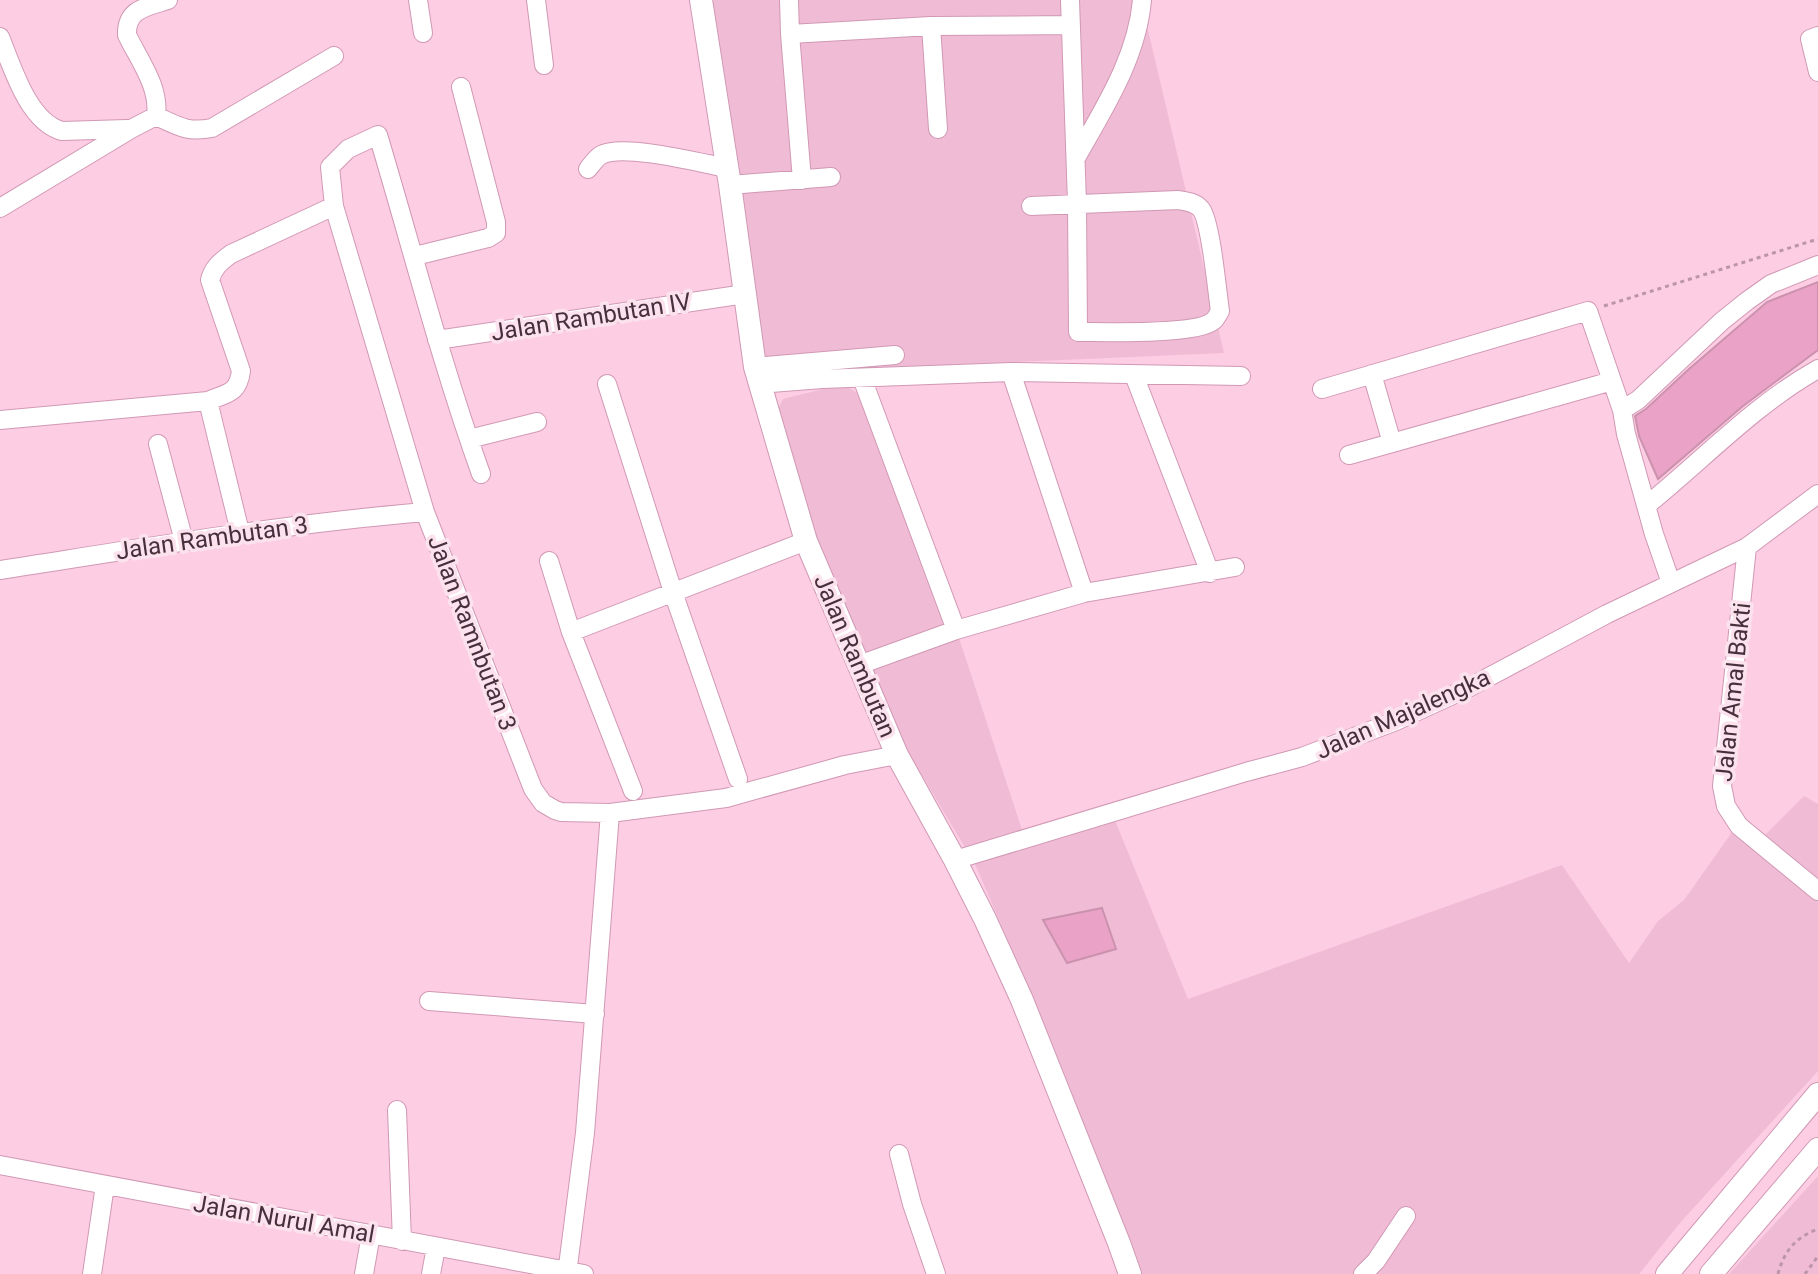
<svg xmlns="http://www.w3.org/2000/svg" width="1818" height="1274" font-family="Roboto,sans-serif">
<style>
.built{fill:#f0bcd5}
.building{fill:#eaa3c6;stroke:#cb92ae;stroke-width:2}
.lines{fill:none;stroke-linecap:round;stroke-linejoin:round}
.minor-casing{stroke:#d198b4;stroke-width:20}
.major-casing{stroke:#d198b4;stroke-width:24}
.path{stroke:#bc95a7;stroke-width:3;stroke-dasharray:4 4;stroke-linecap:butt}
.minor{stroke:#fff;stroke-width:18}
.major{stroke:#fff;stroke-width:22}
.labels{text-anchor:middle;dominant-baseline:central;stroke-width:7;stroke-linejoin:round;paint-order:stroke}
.street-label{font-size:24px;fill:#47303b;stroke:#fbe2ed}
</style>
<rect width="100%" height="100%" fill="#fdcde4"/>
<path class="built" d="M708 0H1141L1224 353 765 373Z
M843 384 864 397 959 638 1027 845 1114 818 1188 999 1562 865 1629 963 1658 921 1684 900 1735 828 1759 841 1804 796 1818 804V1071L1680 1223 1639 1274H1141L1065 1075 975 864 909 754 820 547 775 415 783 399Z
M1818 1176V1274H1729Z"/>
<path class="building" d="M1818 282V350L1743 406 1658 479 1639 436 1635 416 1646 409 1689 369 1767 302Z
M1102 908 1116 949 1067 963 1043 920Z"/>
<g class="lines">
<defs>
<path id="minor" d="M418 0 423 33
M536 0 544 65
M789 0 790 34 802 180
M931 26 1071 25
M790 34 931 26 938 129
M1818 36 1810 39 1818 72
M0 37C12 66 28 122 62 131L127 129
M156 116C178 126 187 133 212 128L334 56
M1076 158C1104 108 1137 58 1142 0
M588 169C592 164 596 158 601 155 623 143 701 163 727 168
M730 185 831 177
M1031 206 1178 200C1186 201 1195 202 1201 209 1211 222 1217 291 1220 311 1218 314 1216 319 1213 321 1197 335 1102 332 1078 332L1077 203 1070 0
M0 208 131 129 156 116C160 87 139 60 127 35 126 9 146 7 168 0
M415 256 488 238 496 233V222L461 87
M437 340 745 294
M755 367 895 355
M1011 372 1084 593
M1372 374 1392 443 1612 381 1622 410
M1134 375 1210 573
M862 378 956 630
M607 384 673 592 738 779
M759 384 822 379 1011 372 1241 376
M1322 389 1588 311 1612 381
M208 401 240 532
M0 420 208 401C227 393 238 394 241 371L210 280C213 268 220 262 231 254L334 206
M469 439 537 422
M158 444 184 541
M1349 455 1392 443
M481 474C441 363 412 248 378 135L348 149 330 167 334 206 425 512 533 789 543 803 555 810 561 812 610 813 726 798 845 765 897 755
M1647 505C1704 459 1754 405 1818 369
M1747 547 1722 786 1726 806 1739 826 1818 891
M549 561 571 632
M0 570C142 548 282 524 425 512
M1671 583 1654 534 1626 434 1622 410 1638 400 1722 321 1747 301 1771 284 1818 265
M859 665 956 630 1084 593 1235 567
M633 791 571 632 806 541
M955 860 1246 772 1302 757 1396 721 1470 687 1607 614 1747 547 1818 494
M429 1001 595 1014
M397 1110 402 1241
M899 1154 912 1204 936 1274
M0 1165 584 1274
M92 1274 105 1185
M364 1274 371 1234
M431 1274 436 1247
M567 1274 585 1133 610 813
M1363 1274 1376 1261 1406 1216"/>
<path id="major" d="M701 0 730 185 755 367 806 541 897 755 955 860 985 919 1022 1000 1119 1243 1130 1274
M1667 1274 1818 1094
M1711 1274 1818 1149"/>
</defs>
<use href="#minor" class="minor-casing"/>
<use href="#major" class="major-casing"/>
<path class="path" d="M1604 306 1818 239
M1778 1274C1784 1251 1796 1237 1818 1229
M1805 1274 1818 1256"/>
<use href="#minor" class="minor"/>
<use href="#major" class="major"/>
</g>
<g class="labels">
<g class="street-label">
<text transform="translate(591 317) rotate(-9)">Jalan Rambutan IV</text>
<text transform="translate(212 538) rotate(-8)">Jalan Rambutan 3</text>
<text transform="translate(472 633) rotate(69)">Jalan Ramnbutan 3</text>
<text transform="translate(855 656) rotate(67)">Jalan Rambutan</text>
<text transform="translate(1733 692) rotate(-84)">Jalan Amal Bakti</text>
<text transform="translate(1403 714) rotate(-24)">Jalan Majalengka</text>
<text transform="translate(284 1219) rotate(10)">Jalan Nurul Amal</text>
</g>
</g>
</svg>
